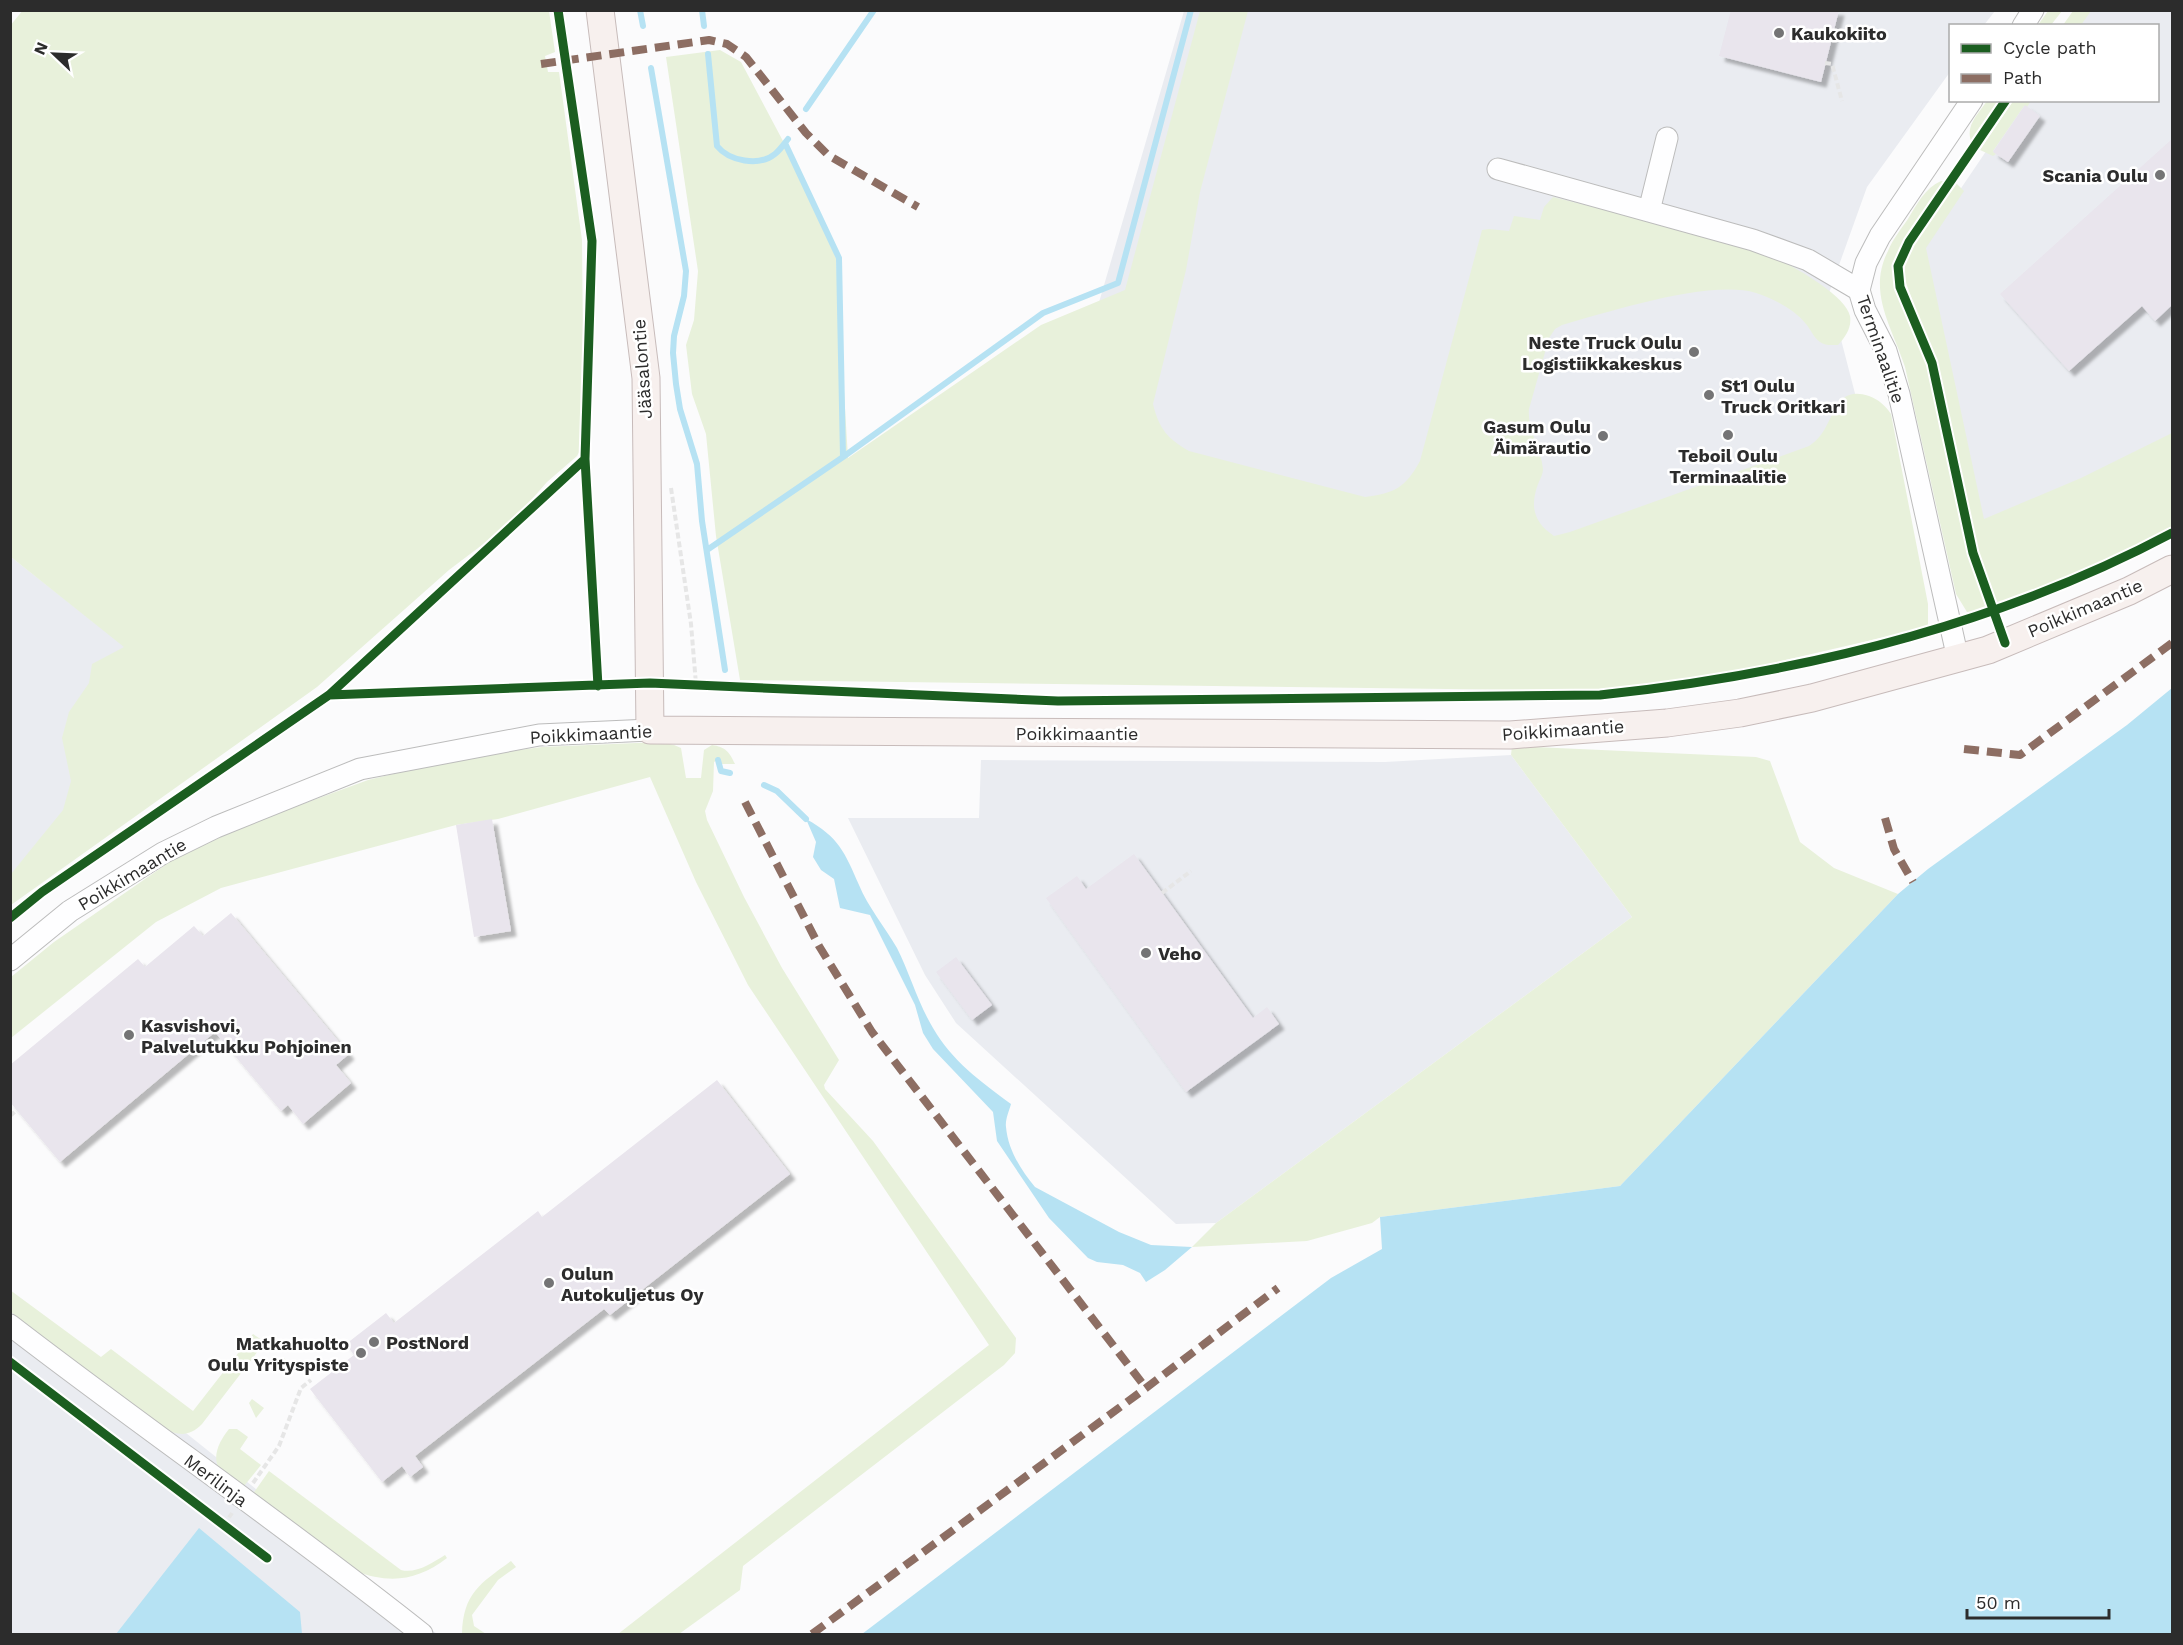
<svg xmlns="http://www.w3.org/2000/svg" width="2183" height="1645" font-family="'Work Sans',sans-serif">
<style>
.built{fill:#eaecf1}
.green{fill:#e8f1db}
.water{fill:#b6e2f3}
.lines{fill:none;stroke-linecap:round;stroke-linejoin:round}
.stream{stroke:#b6e2f3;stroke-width:6}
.building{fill:#e9e5ed;filter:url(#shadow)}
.minor-casing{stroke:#bcbcbc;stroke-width:23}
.major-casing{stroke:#c7bbba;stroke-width:29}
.path{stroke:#e6e6e6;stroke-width:4;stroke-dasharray:6 3;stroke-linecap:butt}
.minor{stroke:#fefeff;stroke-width:21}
.major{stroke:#f7f0ee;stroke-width:27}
.quiet{stroke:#8d6e63;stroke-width:8;stroke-dasharray:15 8;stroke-linecap:butt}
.cycleway-casing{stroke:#fff;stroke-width:13}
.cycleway{stroke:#1b5e20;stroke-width:9}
.poi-dot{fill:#747475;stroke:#fff;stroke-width:2}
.labels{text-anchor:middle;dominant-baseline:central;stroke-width:5;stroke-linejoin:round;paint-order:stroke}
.poi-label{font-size:18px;font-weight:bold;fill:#2c2c2c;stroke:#fff;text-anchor:start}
.street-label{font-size:18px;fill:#2c2c2c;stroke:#fff}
</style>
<defs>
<filter id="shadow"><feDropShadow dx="5.5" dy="5.5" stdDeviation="1.5" flood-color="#0004"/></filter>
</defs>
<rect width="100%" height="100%" fill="#fbfbfc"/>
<path class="built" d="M1184 11H1995L1984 25 1950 26V72L1867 187 1829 293 1903 579 1032 532Z
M2081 11H2172V445L1982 530 1922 246 2020 101 2158 100V26L2071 25Z
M11 557 217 719 11 878Z
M1511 755 1632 917 1216 1223 1176 1224 956 1023 925 975 848 818H979L981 760 1385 762Z
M10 1297 96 1361 437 1634H11Z"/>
<path class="green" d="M23 10 549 11 555 52 545 56 548 72H559L582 240 584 443 577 456 547 482 511 523 449 570 317 687 11 905V874L63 810 71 781 62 738 69 712 89 683 92 664 124 647 11 557 10 26Z
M1200 11H1248L1200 192 1186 270 1153 404C1159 429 1168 439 1189 451L1365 497C1395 493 1405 488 1420 461L1482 230 1489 229 1509 231 1514 216 1540 220 1544 207 1553 197C1607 210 1660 224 1713 239 1732 245 1753 249 1771 256 1790 264 1846 295 1850 316 1852 328 1845 337 1838 345 1832 345 1825 346 1820 342 1814 338 1811 330 1806 324 1794 309 1774 299 1756 293 1710 279 1609 312 1562 325L1555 329 1549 338 1529 409C1527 431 1541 448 1543 469 1543 475 1539 481 1537 487 1530 509 1535 523 1554 536L1570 532 1809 446C1813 443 1817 440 1820 436 1835 418 1835 385 1869 396 1879 400 1885 405 1891 414L1928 604V627L1721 675 1676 683 1600 691 740 680 716 536 706 434 692 394 686 345 694 320 698 271 666 57 720 50 741 62 792 158 836 258 848 458 1041 325 1125 290Z
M2048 11H2062L2051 25H2038Z
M2073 11H2091L2081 25H2063Z
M1987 101H2001L1972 143C1964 127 1978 114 1987 101Z
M2013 101H2031L2027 107 2024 106 1993 151 1996 154 1993 156 1980 150Z
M1941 181H1946L1904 245 1897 259 1895 272 1897 288 1927 366 1969 553 1987 604 1985 609 1974 613 1967 612 1956 594 1905 367C1892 327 1867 292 1888 251 1893 239 1901 229 1908 219 1917 204 1925 188 1941 181Z
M1956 183 1964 191 1926 248 1984 519 2081 478 2172 433V528L2074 575 1996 605 1977 550 1935 361 1906 283C1905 277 1904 270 1905 264 1911 240 1942 204 1956 183Z
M660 742 674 745 681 748 686 778H701L704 750 712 745C725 747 729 751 735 764H722L717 760 714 762 713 791 705 811 707 820 744 897 782 968 839 1060 824 1085 825 1089 873 1141 1016 1338 1015 1353 1004 1365 743 1566 740 1590 679 1634H618L989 1345 748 985 696 882 650 777 498 819 456 825 221 888 156 922 11 1038V977L54 942 171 861 223 836 289 809 368 780 460 758 542 747Z
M1512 746 1756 757 1770 761 1800 842 1834 868 1898 894 1620 1186 1380 1217 1372 1223 1307 1241 1192 1247 1216 1223 1632 917 1511 755Z
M10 1290 101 1357 111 1349 193 1411 253 1334 265 1342 202 1424C189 1437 179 1436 162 1428L11 1312Z
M284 1358 295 1367 289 1374 278 1366Z
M252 1399 264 1408 256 1418 249 1403Z
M229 1429H237L248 1437 240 1449 261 1465 244 1486H241C235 1482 226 1477 221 1471 210 1458 220 1440 229 1429Z
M269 1471 401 1570C416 1574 432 1563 445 1555L447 1558C417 1581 390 1584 355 1571L252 1495Z
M511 1561 516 1567 498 1580 472 1615 474 1626 486 1634H462C463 1593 481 1583 511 1561Z"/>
<path class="water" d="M2172 688V1634H862L1331 1278 1382 1249 1380 1217 1620 1186 1898 894 1928 869 2127 725Z
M806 819C839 837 845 853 859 885 868 907 885 927 897 948 910 974 918 1003 933 1028 952 1061 980 1081 1011 1104 1009 1111 1005 1120 1006 1127 1008 1150 1021 1170 1035 1187L1119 1232 1151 1245 1192 1247 1165 1270 1146 1282 1140 1273 1123 1265 1097 1262 1088 1258 1049 1218 997 1141 993 1112 933 1049 923 1033 915 1005 870 915 840 908 834 879 821 870 813 857 816 842Z
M199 1528 300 1612 302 1634H116Z"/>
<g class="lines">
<path class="stream" d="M640 10 643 26
M702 10 704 26
M708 54 717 146C729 161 759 167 775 154 780 150 784 144 788 139
M651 68 686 271 684 296 674 336 673 353 676 384 680 409 697 464 702 521 725 670
M806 109 874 10
M843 457 1043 313 1118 283 1191 10
M707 550 843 457 839 258 785 143
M718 760 721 771 730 773
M764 785 777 791 806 819"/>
</g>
<path class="building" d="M1731 10H1839L1821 82 1719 56Z
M2025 105 2040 116 2008 162 1993 152Z
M2172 139V305L2155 321 2142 306 2069 371 2000 294Z
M492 819 511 931 474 937 456 825Z
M1134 854 1253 1018 1267 1007 1279 1024 1186 1092 1046 898 1077 876 1086 889Z
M231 913 349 1054 336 1065 351 1083 303 1124 288 1105 281 1111 215 1032 60 1162 10 1102V1065L138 959 145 967 194 926 203 936Z
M956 957 992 1005 972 1020 936 972Z
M717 1080 790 1174 610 1315 604 1309 415 1456 423 1467 410 1477 402 1466 382 1482 310 1389 354 1355 346 1344 386 1313 394 1323 538 1211 542 1217Z"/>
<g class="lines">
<defs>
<path id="minor" d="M2023 26 2033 10
M1498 169 1753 240 1808 260 1859 290
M1649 211 1667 138
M1958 659 1899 394 1886 351 1865 310 1859 290 1866 263 1880 236 1972 100
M10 960 70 911 163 853 216 827 360 769 539 735 650 730
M10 1325C146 1430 288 1527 422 1634"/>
<path id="major" d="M600 10 646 378 650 730 1510 735 1667 723 1740 713 1812 698 1988 650 2129 591 2172 569"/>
</defs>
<use href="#minor" class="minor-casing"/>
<use href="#major" class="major-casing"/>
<path class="path" d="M1825 63 1832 64 1842 101
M671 488 691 624 696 684
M1162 893 1191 871
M10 1116 17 1110
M253 1483 279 1446 301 1388 311 1380
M224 1525 232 1513"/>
<use href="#minor" class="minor"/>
<use href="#major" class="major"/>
<path class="quiet" d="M541 64 709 40 727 44 746 57 806 133 828 155 918 207
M1964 749 2020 755 2172 643
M745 802 819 946 872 1032 1146 1388
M1885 818 1894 849 1913 882
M812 1634 1146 1388 1278 1288"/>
<defs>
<path id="cycleway" d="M558 10 592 241 585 459 598 686
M2005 643 1973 553 1932 363 1900 287 1898 266 1909 242 2006 100
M329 695 650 683 1058 701 1600 695C1796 674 1997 626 2172 533
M10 918 42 892 329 695 585 459
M10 1362 267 1558"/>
</defs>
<use href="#cycleway" class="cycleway-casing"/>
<use href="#cycleway" class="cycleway"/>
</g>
<g class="poi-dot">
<circle cx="1779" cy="33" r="6"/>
<circle cx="2160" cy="175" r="6"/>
<circle cx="1694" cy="352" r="6"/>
<circle cx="1709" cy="395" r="6"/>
<circle cx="1728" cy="435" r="6"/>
<circle cx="1603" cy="436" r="6"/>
<circle cx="1146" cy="953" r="6"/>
<circle cx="129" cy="1035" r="6"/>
<circle cx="549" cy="1283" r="6"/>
<circle cx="374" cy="1342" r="6"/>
<circle cx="361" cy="1353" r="6"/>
</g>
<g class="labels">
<g class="poi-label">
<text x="1791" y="33">Kaukokiito</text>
<text x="2148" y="175" text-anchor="end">Scania Oulu</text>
<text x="1682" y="342" text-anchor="end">Neste Truck Oulu<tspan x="1682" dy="21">Logistiikkakeskus</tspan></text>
<text x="1721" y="385">St1 Oulu<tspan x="1721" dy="21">Truck Oritkari</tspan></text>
<text x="1591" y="426" text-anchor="end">Gasum Oulu<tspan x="1591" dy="21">Äimärautio</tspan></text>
<text x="1728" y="455" text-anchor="middle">Teboil Oulu<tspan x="1728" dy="21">Terminaalitie</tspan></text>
<text x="1158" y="953">Veho</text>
<text x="141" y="1025">Kasvishovi,<tspan x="141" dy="21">Palvelutukku Pohjoinen</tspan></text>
<text x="561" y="1273">Oulun<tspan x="561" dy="21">Autokuljetus Oy</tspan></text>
<text x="386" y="1342">PostNord</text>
<text x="349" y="1343" text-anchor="end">Matkahuolto<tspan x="349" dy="21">Oulu Yrityspiste</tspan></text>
</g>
<g class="street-label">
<text transform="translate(1881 349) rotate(71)">Terminaalitie</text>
<text transform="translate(642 369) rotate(-94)">Jääsalontie</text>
<text transform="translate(2085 608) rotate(-23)">Poikkimaantie</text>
<text transform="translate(1563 730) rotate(-4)">Poikkimaantie</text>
<text x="1077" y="733">Poikkimaantie</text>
<text transform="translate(591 734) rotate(-3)">Poikkimaantie</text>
<text transform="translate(132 874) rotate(-31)">Poikkimaantie</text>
<text transform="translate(216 1480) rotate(37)">Merilinja</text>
</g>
</g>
<rect width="2183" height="1645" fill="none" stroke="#2c2c2c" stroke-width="24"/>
<rect x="1949" y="24" width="210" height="78" fill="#ffffff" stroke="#ababab" stroke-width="1.5"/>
<rect x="1961" y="44" width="30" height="9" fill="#1b5e20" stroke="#ababab" stroke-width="1.5"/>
<text x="2003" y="54" font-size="18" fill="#2c2c2c">Cycle path</text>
<rect x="1961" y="74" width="30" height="9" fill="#8d6e63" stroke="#ababab" stroke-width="1.5"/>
<text x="2003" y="84" font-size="18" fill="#2c2c2c">Path</text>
<g transform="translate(54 54) rotate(293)" stroke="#ffffff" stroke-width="4.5" paint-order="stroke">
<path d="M0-4.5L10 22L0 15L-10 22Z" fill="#2c2c2c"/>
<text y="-9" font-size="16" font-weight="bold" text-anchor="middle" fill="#2c2c2c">N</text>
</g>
<path d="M1967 1609v9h142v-9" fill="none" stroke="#2c2c2c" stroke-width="3"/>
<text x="1976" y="1609" font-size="18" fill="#2c2c2c" stroke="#ffffff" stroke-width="4.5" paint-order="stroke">50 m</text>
</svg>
